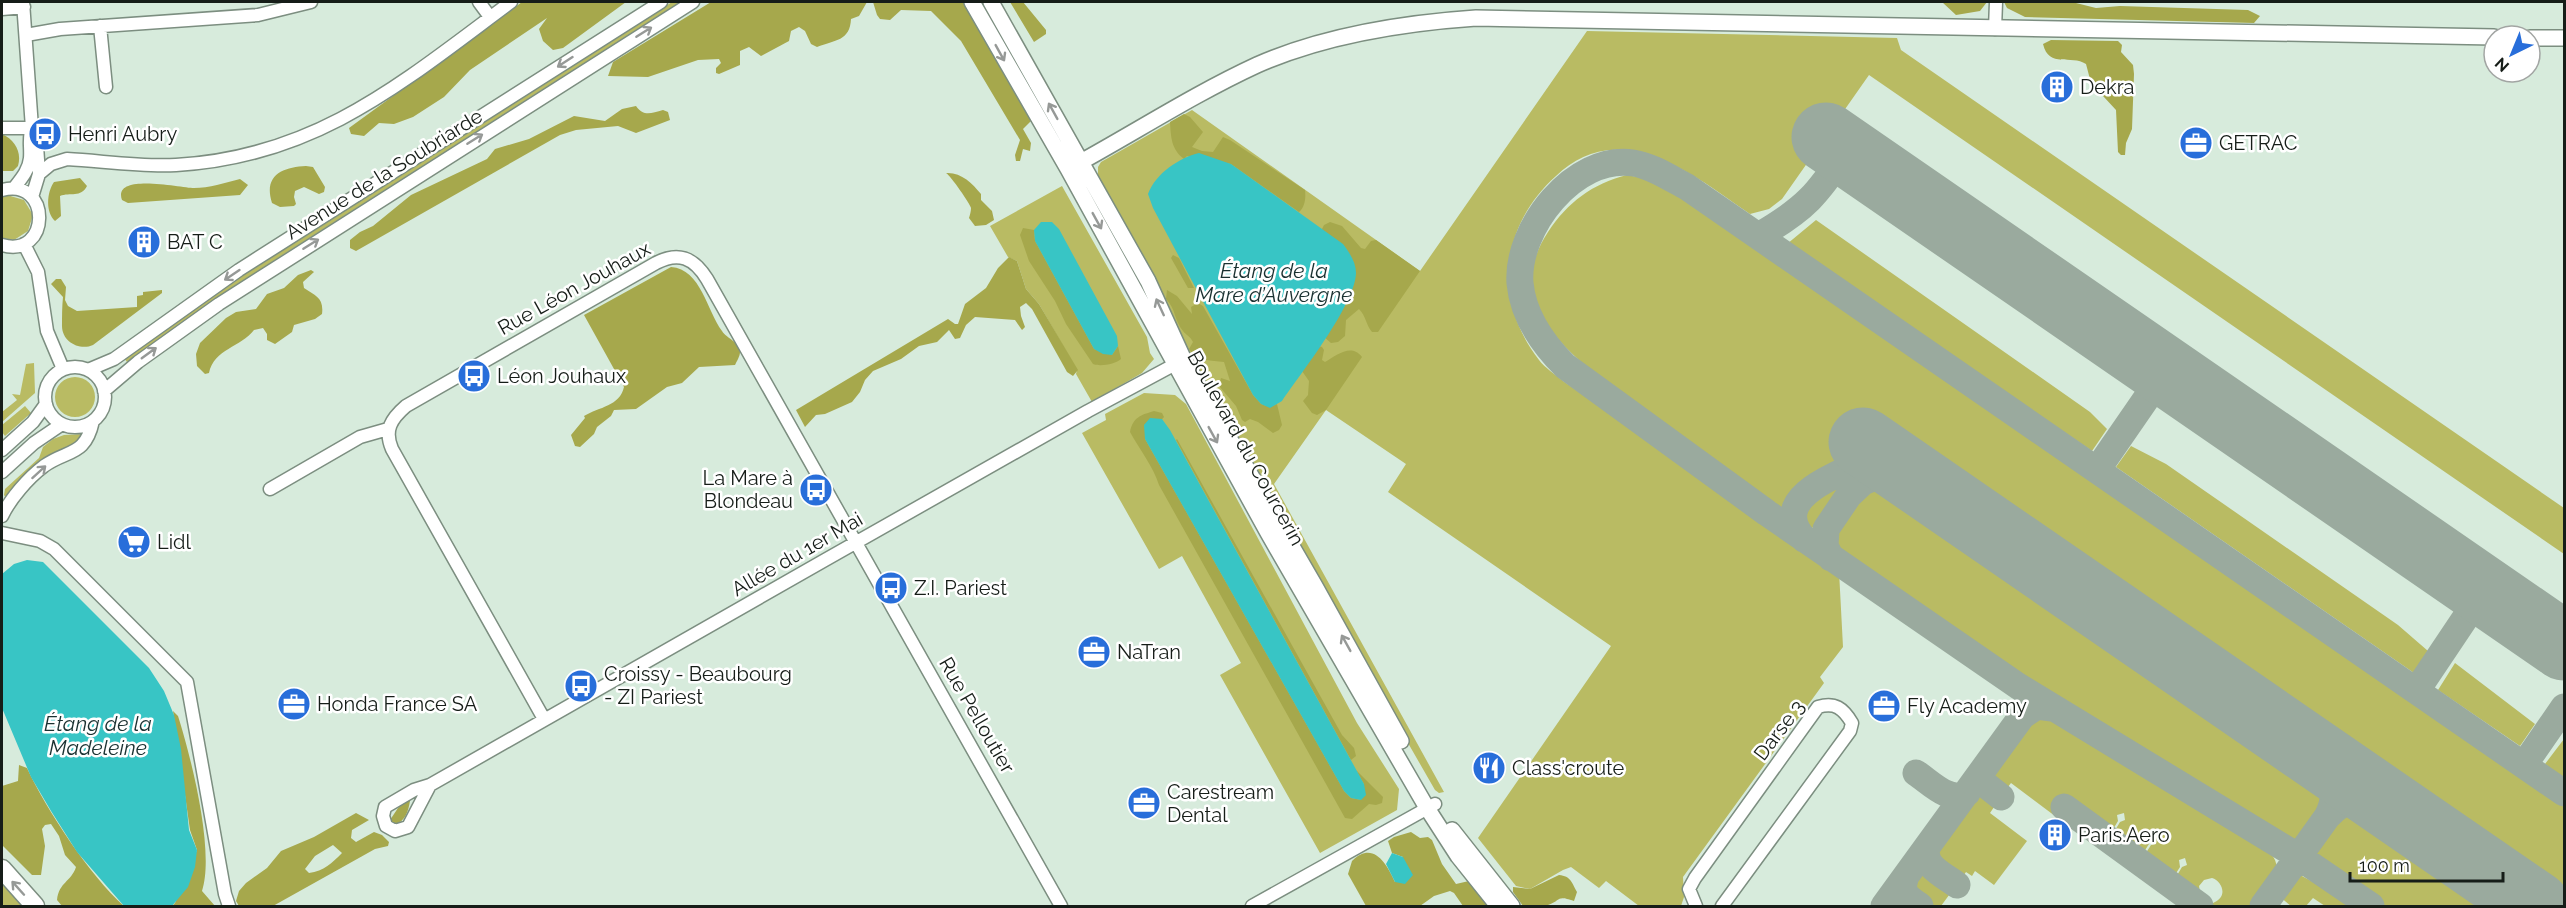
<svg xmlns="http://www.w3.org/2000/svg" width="2566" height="908" font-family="Raleway,sans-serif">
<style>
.green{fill:#b9bb63}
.forest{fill:#a6a84c;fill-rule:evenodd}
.water{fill:#38c5c5}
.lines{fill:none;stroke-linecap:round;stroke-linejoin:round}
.taxiway{stroke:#9aaa9e;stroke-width:27}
.runway{stroke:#9aaa9e;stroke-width:69}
.minor-casing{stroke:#7c8e80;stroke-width:15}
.major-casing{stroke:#7c8e80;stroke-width:18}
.highway-casing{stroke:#7c8e80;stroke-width:21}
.minor{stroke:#fff;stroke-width:12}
.major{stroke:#fff;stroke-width:15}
.highway{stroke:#fff;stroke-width:18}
.oneway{stroke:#969997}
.labels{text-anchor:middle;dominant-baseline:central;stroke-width:5;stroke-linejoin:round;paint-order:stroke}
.poi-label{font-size:20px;fill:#161d18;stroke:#fff;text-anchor:start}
.street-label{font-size:20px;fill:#161d18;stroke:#fff}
.water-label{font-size:21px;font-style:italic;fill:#1a3131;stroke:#fff}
</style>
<rect width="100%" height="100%" fill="#d7ebdc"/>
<path class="green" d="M672 2H682L278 258 127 362 124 358 236 279Z
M1587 31 1897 38 1901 50 2564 508V554L1869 75 1782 199 1769 209 1750 214C1712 188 1669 153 1621 150 1596 148 1574 159 1556 176 1500 226 1493 301 1539 360 1545 368 1555 374 1563 381L1839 571 1843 647 1820 677 1824 683 1683 877 1684 897 1681 906H1639L1606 881 1599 888 1571 867 1563 870 1530 889 1516 886 1478 838 1611 646 1388 492 1406 464 1326 410 1274 484 1444 792 1439 793 1435 790 1235 442 1098 180V167L1101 162 1192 110 1420 271Z
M1627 175 1648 179 1676 190 2564 805V906L1870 430 1844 464 1812 480 1804 487 1783 516 1770 508 1771 505C1732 475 1693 446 1654 417 1613 386 1558 354 1536 305 1525 281 1534 253 1548 232 1568 202 1592 184 1627 175Z
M1062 186 1147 337 1150 353 1154 359 1142 373 1092 402 1076 374 1077 370 1039 304 1026 289 1017 261 1008 257 990 226Z
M7 195 24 200 33 215 28 231 14 240 2 238V197Z
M1816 220 2090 412 2107 429 2092 451 1787 244Z
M34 363 35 393 2 422V412L17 400 12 394 20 395 26 364Z
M55 397a20 20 0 1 1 40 0a20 20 0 1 1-40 0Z
M1144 393 1175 395 1186 404 1357 723 1399 789 1397 810 1320 853 1220 675 1241 663 1182 556 1159 569 1082 433 1106 420 1105 414Z
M25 406 31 413 5 436 2 432V425Z
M83 434 81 441 6 498 4 495 5 489 39 458 43 447 53 439 64 435Z
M2131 446 2166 464 2398 625 2428 651 2414 673 2116 467Z
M1852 474 1858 473 1859 476C1846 490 1826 522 1812 528L1804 526C1790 500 1834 482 1852 474Z
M1881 484 1905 490 2313 772C2335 801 2316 851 2280 839L2056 705 1840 557 1832 544V534L1836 526 1860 493Z
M2455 663 2535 724 2520 746 2438 690Z
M2040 712H2047L2214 813 2271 854C2287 871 2264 892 2253 906H2205C2208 904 2212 904 2215 902 2228 896 2222 881 2212 878L2204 880 2199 886 2201 897 2199 901 2173 882 2182 867 2187 865 2185 858 2179 860 2180 867 2171 881 2142 859 2151 845 2156 843 2154 836 2148 838 2149 844 2140 858 2111 837 2120 822 2125 820 2124 813 2117 815 2118 821 2109 836 2063 803 2060 808 2086 827 2079 834 2011 783 2004 792 1990 783 1989 775 2032 716Z
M2564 739V778L2545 764Z
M1980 791C1987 792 1994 797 1996 804L1990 813 2027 841 1994 885 1975 871 1972 876 1966 872 1961 879 1931 857Z
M2350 812 2370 813 2379 818 2508 906H2381L2328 870 2317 856C2315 835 2332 819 2350 812Z
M1922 869 1952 891 1941 906H1933L1908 888Z
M2300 875 2345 899 2349 906H2325L2313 898 2306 906H2291L2280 897Z
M2 877 28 906H5L2 904Z"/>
<path class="forest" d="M522 2H626L563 48 553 50 543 41 539 29 547 18 470 70 444 97 413 117 394 124 379 123 364 136 351 134 349 128Z
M711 2H867L859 16 851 19C850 41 835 40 817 47L811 44 805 31 799 27 791 31 789 41 761 56 749 47 740 51V65L719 74 716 73V68L721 63 719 59 698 60 648 77 608 76 613 62Z
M873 2H964L1031 121 1023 129 1031 143 1030 151 1023 149 1020 161H1016L1015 155 1020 140 961 41 931 11 901 10 890 20 880 19 877 15Z
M1010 2H1023L1046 30V34L1034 42Z
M1942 2H1987L1980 11 1956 15Z
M2004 2H2072L2096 8 2120 6 2248 10 2260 16 2254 23 2025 17 2007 8Z
M2051 40 2118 41 2122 45 2121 52 2133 65 2134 74 2132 129 2126 143 2125 155H2121L2118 152 2116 110 2091 83 2086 64C2071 54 2049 69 2043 44Z
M636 106C644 117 651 113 663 110L668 112 670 120 636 133 618 126 576 130 560 135 356 251 350 248V240L360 232 373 226 411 195 487 159 495 149 529 139 574 116 605 121 622 109Z
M1184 114 1190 117 1203 132 1192 147 1202 151 1213 152 1223 137 1230 140 1305 190C1306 198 1305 207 1299 212L1231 164 1187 156 1184 159C1171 149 1171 137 1170 122Z
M2 134C15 140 22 152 18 166L13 171H2Z
M306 166 313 167 325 187 324 192 319 194 304 187 295 191 294 197 296 204 294 206 280 207 272 203C263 175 283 167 306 166Z
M946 173C961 172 972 183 981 194V200L992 211 994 220 986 225 975 226 969 218C970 215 971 211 971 208 970 204 951 176 946 173Z
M80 178 87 186C81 198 70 192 60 196L61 216 55 221C45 212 47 192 54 182Z
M240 179 248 185 240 195 128 203 122 200C112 172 181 188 194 188 209 188 225 183 240 179Z
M1330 222 1342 226 1361 248 1365 249 1371 241 1376 240 1420 271 1378 332H1372C1366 325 1366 316 1359 309L1346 320 1345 336 1338 342 1331 343 1324 337 1348 301 1322 229 1324 225Z
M1023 228 1034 230 1035 241 1094 349 1112 355 1118 346 1121 359C1116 364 1100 367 1093 364L1066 324 1055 301 1029 261 1020 235Z
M1173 255 1179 258 1194 288H1188L1171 258Z
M1009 257 1017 261 1026 289 1039 304 1078 370 1073 376 1067 372 1032 309 1026 303 1020 307 1021 316 1025 327 1022 330 1015 320 975 317 966 325 960 338 955 339 949 330 937 342 919 346 901 359 873 371 865 380 860 392 852 402 825 414 816 415 805 427 796 410 948 319 955 324H958L965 304 986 288 998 268Z
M671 267C701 269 707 311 722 331 727 339 739 341 740 352 740 356 737 361 735 365L699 367 682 383 667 387 636 409 614 410 611 416 597 427 594 434 580 447 575 446 571 435 585 418 584 416C599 407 620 406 624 387L584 315Z
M311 270 314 272 303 282 304 288C316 296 324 298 322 314L315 319 294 325 292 332 275 344 267 340V334L263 328 254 330C241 347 214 349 209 373L205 374 197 366 196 354 200 343 226 318 236 312 256 309 267 294 284 288 298 275Z
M56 279H61L66 287 65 300 68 306 77 311 137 307V296L143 295V292L162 290V293L93 345C80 351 62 342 62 326 62 316 62 307 63 297L51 284Z
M1167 290 1177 296 1192 314 1191 307 1198 303 1203 306 1253 395 1261 404 1270 407 1277 404 1282 425 1279 430 1273 433 1258 422 1250 419 1245 422 1242 420 1236 406 1219 386 1221 378 1230 381 1224 362C1211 360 1198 362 1189 349L1193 342C1190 336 1186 335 1183 331 1174 320 1176 309 1166 299Z
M1318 346 1322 347 1324 350 1322 360 1325 362C1337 355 1351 343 1362 357L1326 410 1317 415 1312 413 1303 401 1308 395 1309 381 1302 371Z
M1154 411 1162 413 1164 417 1145 439 1344 791 1351 798 1361 800 1364 784 1356 770 1383 797 1382 803 1376 805 1369 804 1352 819 1345 818 1159 485C1153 466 1140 450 1130 432 1133 417 1141 415 1154 411Z
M1177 439 1342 735 1354 748 1356 756 1351 760 1176 440Z
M173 711 178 716C191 757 215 851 202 891L215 906H172L175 903 197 850 190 830Z
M19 765 27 768C46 809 90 876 124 906H62L57 900C59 882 71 882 76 867L65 855 59 836 51 824 45 825 42 829 45 846 41 875H32L2 845V786L18 781Z
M409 799 410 801C408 812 406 820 395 825L390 820 398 808Z
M356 813 369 820 352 830 351 838 356 842 374 832 382 835 389 842 388 846 375 849 273 906H239L236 901 239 891 246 883 267 868 281 851 314 837ZM333 845 342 853C332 863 324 871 309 873L305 869 315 856Z
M1411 832 1420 838 1428 837 1432 840 1442 864 1456 884 1469 881 1490 906H1463L1454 893 1450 891 1434 896 1420 906H1366L1348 874 1352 861C1373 840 1387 864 1395 882L1403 857 1392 853 1388 841 1394 837Z
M1559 875C1571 876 1572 883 1577 892L1574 901C1556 895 1562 900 1548 905 1541 908 1530 907 1523 906L1513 892V887L1530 889Z"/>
<path class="water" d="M1199 153 1231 164 1343 244C1349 252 1356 262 1356 273 1355 305 1301 373 1282 401L1270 408 1261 404 1253 395 1153 208 1148 194C1156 173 1179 158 1199 153Z
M1041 222H1052L1059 229 1117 336 1118 346 1112 355 1103 354 1094 349 1035 241 1034 230Z
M1150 418 1162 419 1170 430 1364 784 1366 795 1361 800 1351 798 1344 791 1145 439 1144 425Z
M27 560 43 562 149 668 164 691 174 715 181 749 189 830 197 850 195 867 188 887 172 906H124L77 852 51 811 31 777 2 708V574L14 564Z
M1392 853 1403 857 1413 875 1405 884 1395 882 1386 864Z"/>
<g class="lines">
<path class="taxiway" d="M1760 235C1805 209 1818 194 1846 151
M2097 470 2166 370
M1804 539C1763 493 1855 469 1881 455
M1831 558 1825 546 1826 529 1849 495 1863 482 1878 476 1902 474 1936 492
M2417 690 2484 590
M2524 765 2564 707
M1982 772V782L2001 797
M1916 773C1930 782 1950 804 1967 793
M2064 807 2200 906
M2327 817C2348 793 2373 797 2399 811
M1927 848C1922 866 1944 875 1957 885
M1905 879C1900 894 1910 899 1920 906
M1884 906 2022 716 2037 706 2052 708
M2263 906 2327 817C2342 790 2330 767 2308 749
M2371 906 2299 857 2018 686 1767 513 1565 366C1543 344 1523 317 1520 283 1516 229 1574 154 1633 163 1652 166 1670 178 1687 187L2564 793"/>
<path class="runway" d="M1826 137 2564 646
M1863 442 2536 906"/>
<defs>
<path id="minor" d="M479 2 490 17
M2 9 24 7
M100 26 106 87
M1995 29 1996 2
M26 35 60 29 258 15 311 2
M2 128H32
M39 174 51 164 67 159C103 161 140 167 176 165 317 157 403 82 511 2
M14 188C21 179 29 170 30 158 31 147 28 138 32 128L23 2
M2 190C52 177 51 259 2 245
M32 197 39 174 37 146
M24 244 38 272 47 331 63 369
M45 397a30 30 0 1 1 60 0a30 30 0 1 1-60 0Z
M88 370 114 359 239 270 661 2
M104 391 138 362 219 304 693 2
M2 450 33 422 46 404
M2 472 34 443 62 424
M270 489 360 437 388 429
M2 516C10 499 28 478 44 466 68 449 85 457 93 421
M2 533 40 541 54 549 187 682 225 894 229 906
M544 719 392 449C384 430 391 419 406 406L656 263C679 251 694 258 707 279L1061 906
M430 785 825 560 1088 411 1183 360
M430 785 408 827 395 831 386 826 383 816 385 807 414 790Z
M1252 906 1435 804
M1696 906 1689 889 1695 878 1818 707C1835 702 1843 708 1852 723L1850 731 1722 906"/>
<path id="major" d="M972 2 1068 169 1268 533 1427 808 1458 856 1498 906
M991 2 1148 281 1184 360 1315 586 1401 741
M2530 38H2564
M1068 169C1131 135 1192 95 1257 65 1325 35 1403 23 1476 18L2494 37
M1452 830 1512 906"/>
<path id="highway" d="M2 869 35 906"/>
</defs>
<use href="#minor" class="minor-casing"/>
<use href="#major" class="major-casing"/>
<use href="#highway" class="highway-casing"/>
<use href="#minor" class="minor"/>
<use href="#major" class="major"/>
<use href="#highway" class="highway"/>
</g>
<defs><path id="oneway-shaft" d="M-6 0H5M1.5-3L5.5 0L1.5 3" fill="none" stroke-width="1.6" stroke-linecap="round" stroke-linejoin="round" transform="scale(1.5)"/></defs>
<g class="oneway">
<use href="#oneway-shaft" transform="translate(644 32) rotate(-32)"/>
<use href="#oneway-shaft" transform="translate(1000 53) rotate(61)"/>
<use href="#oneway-shaft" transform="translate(565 62) rotate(147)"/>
<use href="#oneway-shaft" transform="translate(1053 111) rotate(-119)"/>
<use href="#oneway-shaft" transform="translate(475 139) rotate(-32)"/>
<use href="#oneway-shaft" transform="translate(1097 221) rotate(61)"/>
<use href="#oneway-shaft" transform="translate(311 244) rotate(-32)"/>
<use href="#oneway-shaft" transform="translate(232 275) rotate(146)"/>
<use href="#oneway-shaft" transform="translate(1160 307) rotate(-115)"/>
<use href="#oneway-shaft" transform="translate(149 353) rotate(-36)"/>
<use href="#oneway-shaft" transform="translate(1213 435) rotate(61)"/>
<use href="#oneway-shaft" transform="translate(39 472) rotate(-42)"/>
<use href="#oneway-shaft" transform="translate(1346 643) rotate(-119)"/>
<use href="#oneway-shaft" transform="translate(18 888) rotate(-132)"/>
</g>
<defs>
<symbol id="building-disc" viewBox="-11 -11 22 22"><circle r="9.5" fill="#286eda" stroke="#fff"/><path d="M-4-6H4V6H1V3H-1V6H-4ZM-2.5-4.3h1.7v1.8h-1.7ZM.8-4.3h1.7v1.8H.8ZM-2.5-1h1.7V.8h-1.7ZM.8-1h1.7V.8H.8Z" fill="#fff"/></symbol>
<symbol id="bus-disc" viewBox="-11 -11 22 22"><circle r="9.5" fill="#286eda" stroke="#fff"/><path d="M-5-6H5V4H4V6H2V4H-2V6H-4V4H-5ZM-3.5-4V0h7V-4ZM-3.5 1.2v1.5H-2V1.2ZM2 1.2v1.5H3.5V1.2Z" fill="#fff"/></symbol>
<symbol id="office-disc" viewBox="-11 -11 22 22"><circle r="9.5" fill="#286eda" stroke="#fff"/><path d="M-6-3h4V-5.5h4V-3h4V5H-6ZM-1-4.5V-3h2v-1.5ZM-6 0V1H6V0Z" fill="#fff"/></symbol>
<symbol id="supermarket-disc" viewBox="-11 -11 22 22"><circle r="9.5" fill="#286eda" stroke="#fff"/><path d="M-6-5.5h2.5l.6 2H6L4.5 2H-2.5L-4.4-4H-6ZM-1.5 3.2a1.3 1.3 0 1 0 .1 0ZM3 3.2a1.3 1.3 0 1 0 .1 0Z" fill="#fff"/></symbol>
<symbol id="restaurant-disc" viewBox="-11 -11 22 22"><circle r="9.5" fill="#286eda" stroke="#fff"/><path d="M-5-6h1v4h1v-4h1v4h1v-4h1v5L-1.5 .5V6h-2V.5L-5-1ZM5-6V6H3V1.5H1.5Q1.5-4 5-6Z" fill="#fff"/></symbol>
</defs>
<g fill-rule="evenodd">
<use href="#building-disc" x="2038" y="68" width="38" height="38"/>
<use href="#bus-disc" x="26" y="115" width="38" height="38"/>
<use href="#office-disc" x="2177" y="124" width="38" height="38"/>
<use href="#building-disc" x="125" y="223" width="38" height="38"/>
<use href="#bus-disc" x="455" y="357" width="38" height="38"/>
<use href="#bus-disc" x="797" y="471" width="38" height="38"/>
<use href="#supermarket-disc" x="115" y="523" width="38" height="38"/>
<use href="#bus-disc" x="872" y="569" width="38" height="38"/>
<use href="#office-disc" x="1075" y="633" width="38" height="38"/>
<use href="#bus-disc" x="562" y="667" width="38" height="38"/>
<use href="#office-disc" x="275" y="685" width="38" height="38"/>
<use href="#office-disc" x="1865" y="687" width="38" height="38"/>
<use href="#restaurant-disc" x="1470" y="749" width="38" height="38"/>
<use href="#office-disc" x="1125" y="784" width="38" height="38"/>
<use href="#building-disc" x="2036" y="816" width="38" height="38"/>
</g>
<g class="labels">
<g class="poi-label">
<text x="2080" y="87">Dekra</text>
<text x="68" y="134">Henri Aubry</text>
<text x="2219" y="143">GETRAC</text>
<text x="167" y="242">BAT C</text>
<text x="497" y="376">Léon Jouhaux</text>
<text x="793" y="478" text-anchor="end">La Mare à<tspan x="793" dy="23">Blondeau</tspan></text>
<text x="157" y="542">Lidl</text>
<text x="914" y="588">Z.I. Pariest</text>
<text x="1117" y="652">NaTran</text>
<text x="604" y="674">Croissy - Beaubourg<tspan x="604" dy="23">- ZI Pariest</tspan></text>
<text x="317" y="704">Honda France SA</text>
<text x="1907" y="706">Fly Academy</text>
<text x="1512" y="768">Class'croute</text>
<text x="1167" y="792">Carestream<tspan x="1167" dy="23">Dental</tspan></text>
<text x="2078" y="835">Paris.Aero</text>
</g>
<g class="street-label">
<text transform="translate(384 174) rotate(-32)">Avenue de la Soubriarde</text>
<text transform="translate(574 288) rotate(-29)">Rue Léon Jouhaux</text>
<text transform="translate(1246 448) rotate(61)">Boulevard du Courcerin</text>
<text transform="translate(797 554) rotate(-30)">Allée du 1er Mai</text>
<text transform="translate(977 715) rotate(60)">Rue Pelloutier</text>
<text transform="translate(1779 730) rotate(-53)">Darse 3</text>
</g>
<g class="water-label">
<text x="1274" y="270">Étang de la<tspan x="1274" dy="24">Mare d’Auvergne</tspan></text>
<text x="98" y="723">Étang de la<tspan x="98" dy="24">Madeleine</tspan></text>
</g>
</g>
<rect width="2566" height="908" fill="none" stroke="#161d18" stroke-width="6"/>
<g transform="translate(2512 54) rotate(223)"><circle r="28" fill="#ffffff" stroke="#a2a5a3" stroke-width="1.5"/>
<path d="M0-4.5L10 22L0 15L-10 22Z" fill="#286eda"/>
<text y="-9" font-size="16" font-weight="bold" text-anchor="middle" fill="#161d18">N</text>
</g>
<path d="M2350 872v9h153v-9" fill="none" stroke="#161d18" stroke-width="3"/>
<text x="2359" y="872" font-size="18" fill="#161d18" stroke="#ffffff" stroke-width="4.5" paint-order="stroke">100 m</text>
</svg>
